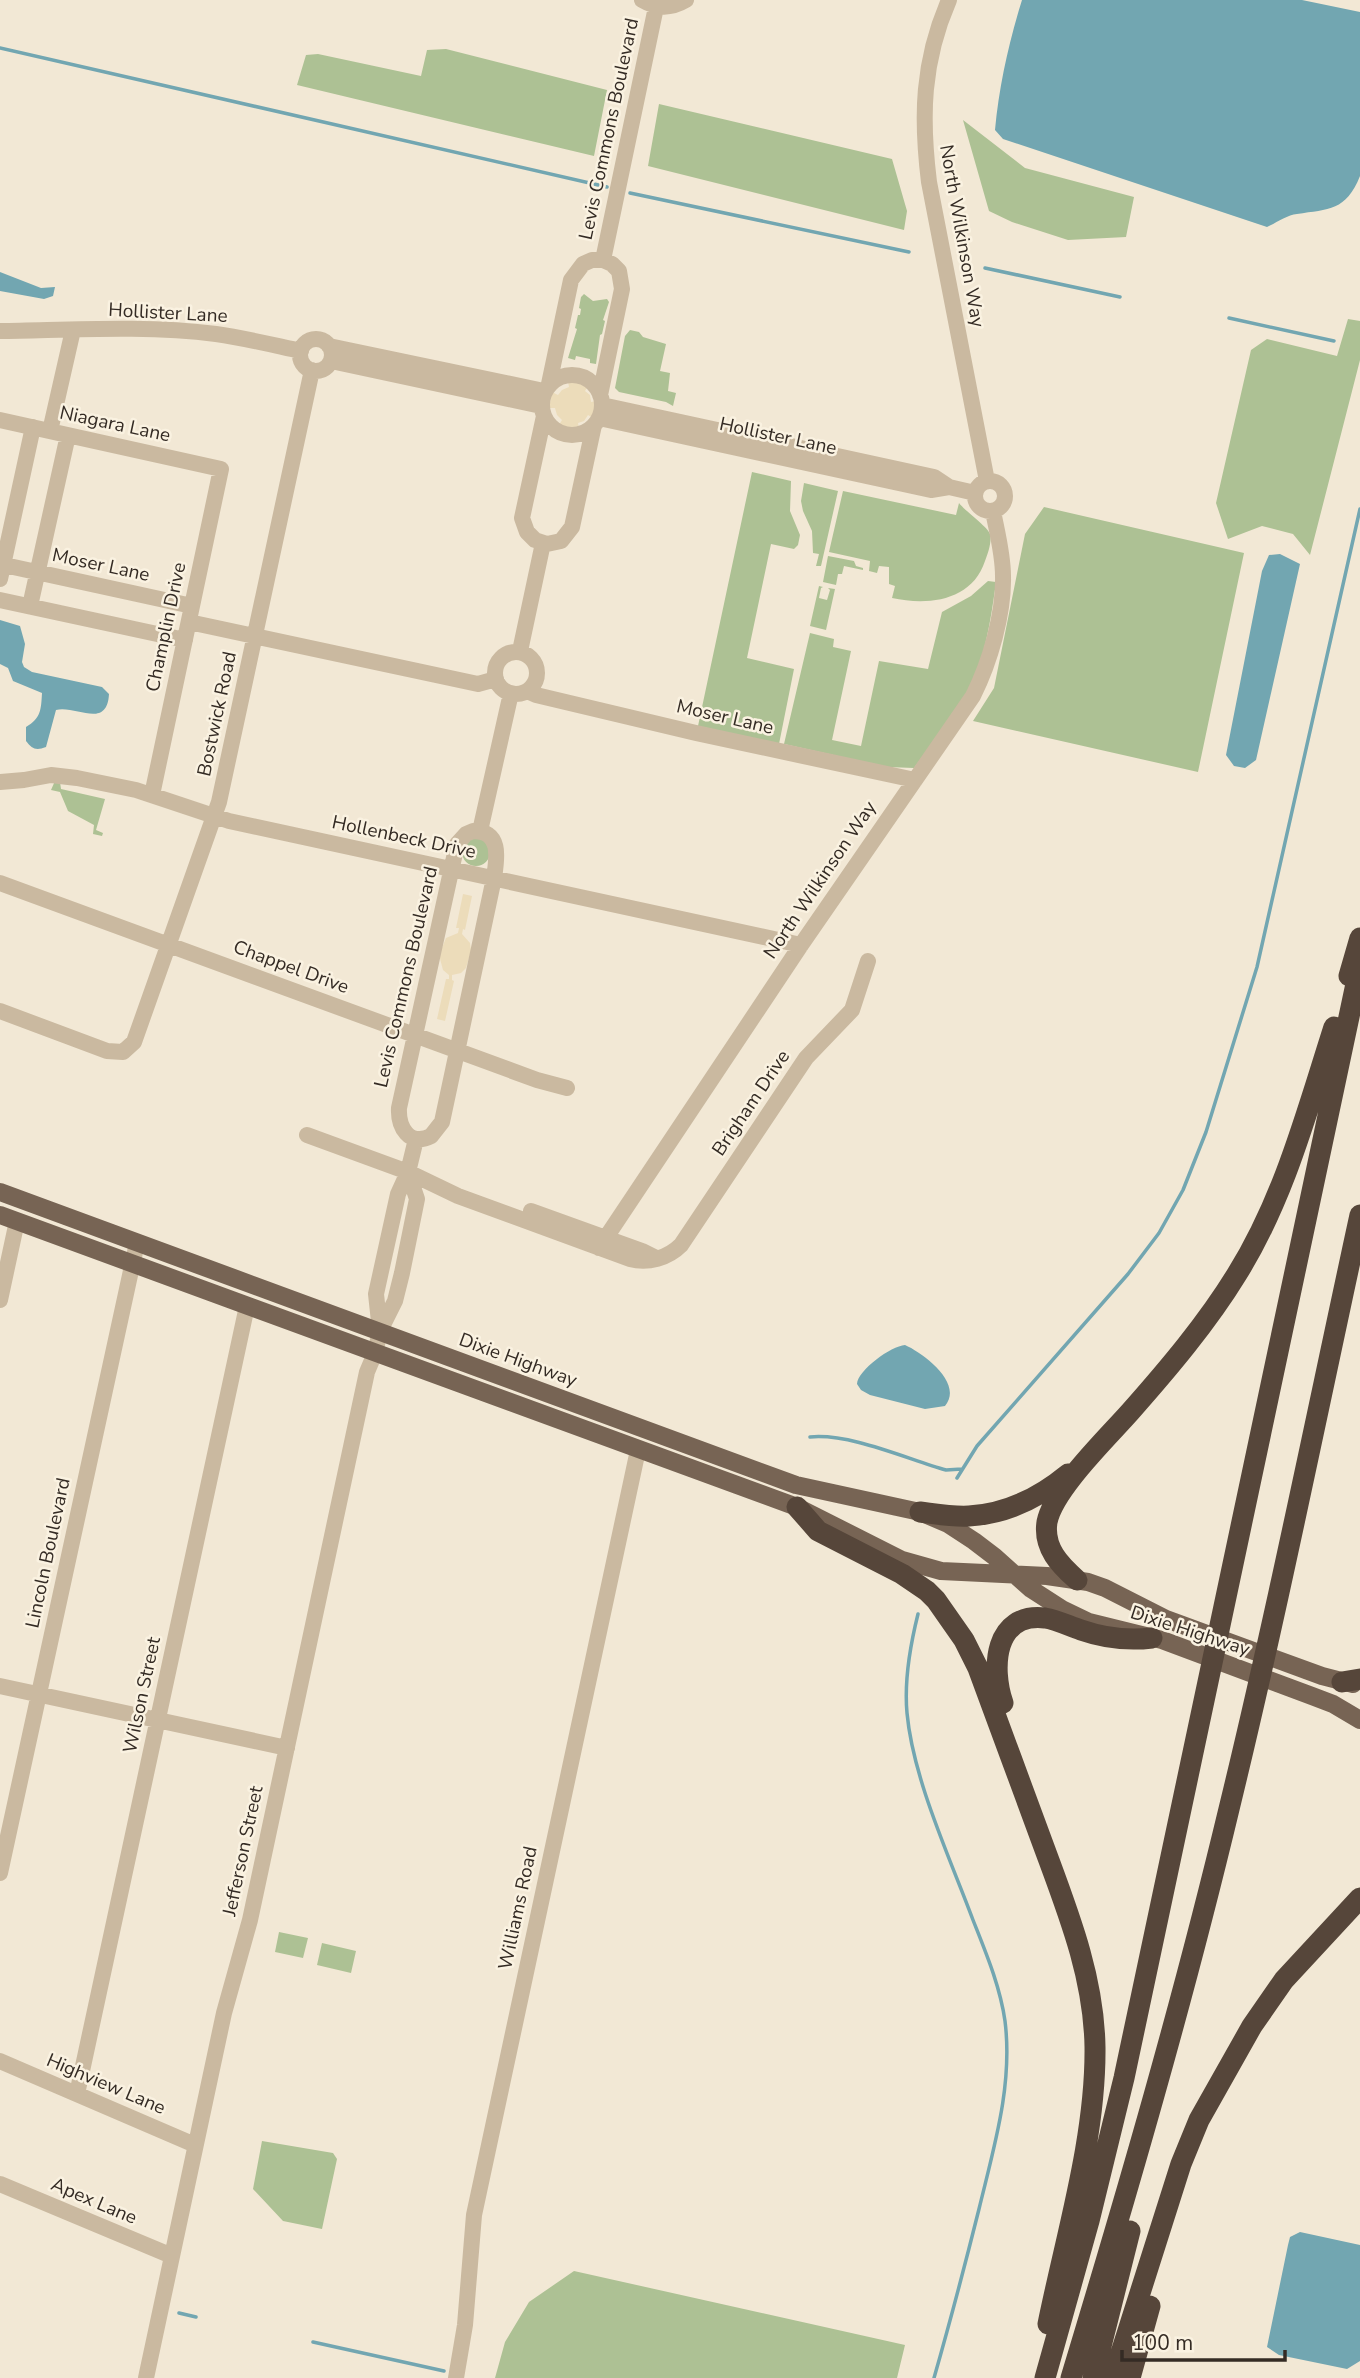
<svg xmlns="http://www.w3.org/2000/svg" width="1360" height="2378" font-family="'Nunito Sans',sans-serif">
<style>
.green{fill:#adc194}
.plaza{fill:#ecdcba}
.water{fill:#72a6b1}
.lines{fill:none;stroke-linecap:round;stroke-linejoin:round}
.stream{stroke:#72a6b1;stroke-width:3.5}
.minor{stroke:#cab9a0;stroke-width:16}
.major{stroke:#776454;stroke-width:18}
.highway{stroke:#56463a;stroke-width:21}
.labels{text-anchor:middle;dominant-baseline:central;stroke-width:5;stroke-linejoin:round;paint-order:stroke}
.street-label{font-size:19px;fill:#342b24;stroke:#faf2e1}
</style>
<rect width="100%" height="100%" fill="#f2e8d5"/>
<path class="green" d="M446 49 607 90 594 156 297 85 306 55 318 54 421 76 427 50Z
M659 104 892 159 907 211 904 230 648 166Z
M963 120 1025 168 1134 197 1126 237 1068 240 1012 222 989 211Z
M584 294 593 301 607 299 609 302 603 320 605 321 602 334 600 335 596 364 590 363V359L576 356 575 360 568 358 577 329 575 328 578 315H580L581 309 579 308 581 297Z
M1348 319 1360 321V360L1310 555 1293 534 1262 526 1228 539 1216 503 1251 350 1267 339 1337 356Z
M630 330 639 332 643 337 666 344 660 371 670 373 668 391 676 393 673 406 666 402 619 392 615 388 625 336Z
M752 472 791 481 790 511 800 535 798 545 794 549 771 544 747 658 794 669 779 744 698 726Z
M804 483 838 491 821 566H816L819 554 813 553 812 531 803 511 801 501Z
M843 491 956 515 959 503C966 512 987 526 990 534 992 542 988 553 985 561 972 601 928 606 892 598L895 586 889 584V567L879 566 877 573 869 571 870 561 829 552Z
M1044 507 1244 553 1198 772 973 721 994 688 1025 534Z
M828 556 854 561 856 566 863 568V570L844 566 842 574H838L836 585 823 582Z
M988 581 996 582C991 619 985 659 968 693 955 717 931 745 914 768L887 767 784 744 810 633 834 639 833 647 851 651 832 740 861 746 879 661 928 669 942 612 971 596Z
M819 586 823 587 821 588 819 598 827 600 830 590 828 588 835 589 826 630 810 626Z
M55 781 60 782 61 789 105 799 96 830 103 833 102 836 93 834 94 825 68 811 60 792 51 790Z
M462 852a14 14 0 1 1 28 0a14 14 0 1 1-28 0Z
M279 1932 308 1938 303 1958 275 1952Z
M322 1943 356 1951 351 1973 317 1965Z
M262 2141 333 2153 337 2159 322 2229 283 2221 253 2189Z
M574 2271 905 2345 897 2378H495L505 2342 529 2302Z"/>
<path class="plaza" d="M568 381 585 384 588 386 585 391 590 395 591 402 597 401V410L593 418 588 415 584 421 578 423 579 429H575L559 425 562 420 557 415 555 408H549L552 392 558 395 562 390 569 387Z
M463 894 472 896 465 930 463 929 462 934 470 943 471 951 466 968 461 973 452 975V980L454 981 445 1021 437 1019 446 979H449V975L443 970 439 955 446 938 458 933 459 928H456Z"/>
<path class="water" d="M1022 0H1302L1360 12V176C1346 211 1329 209 1297 214 1287 215 1276 223 1267 227L1003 139 995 130C999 86 1009 42 1022 0Z
M0 272 41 288 55 287 53 296 44 299 0 291Z
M1280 554 1300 564 1256 760 1245 768 1234 766 1226 755 1262 571 1269 555Z
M0 620 20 626 25 644 22 662 24 667 32 672 102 687 109 694C107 730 76 705 56 710L46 747C36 751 32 749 26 741V727C41 718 41 710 42 693L13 681 8 668 0 664Z
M905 1345C923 1353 964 1383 945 1406L925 1409 870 1395 861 1390 857 1384C858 1370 891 1346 905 1345Z
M1300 2232 1360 2245V2361L1347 2369 1279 2355 1267 2347 1288 2245 1290 2237Z"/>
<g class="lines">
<path class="stream" d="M0 48 607 187
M630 193 909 252
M985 268 1120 297
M1229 318 1334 341
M810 1437C850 1433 907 1459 946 1470L962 1469
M957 1478 977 1446 1128 1274 1159 1233 1183 1190 1206 1132 1257 967 1360 509
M918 1614C910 1646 904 1680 907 1713 913 1779 950 1858 973 1920 986 1953 1000 1986 1005 2021 1013 2085 994 2147 979 2209 965 2265 950 2322 934 2378
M179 2313 196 2317
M313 2342 444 2371"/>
<path class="minor" d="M642 0C657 9 671 9 686 0
M949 0C922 62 921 117 929 182L987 481
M603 260 656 7
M0 331C71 330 145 325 216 334 245 338 273 345 301 351
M300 355a16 16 0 1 1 32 0a16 16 0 1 1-32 0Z
M329 346 544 391
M331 361 541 406
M542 405a30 30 0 1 1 60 0a30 30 0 1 1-60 0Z
M549 384 571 280 583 264 592 260H603L612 264 619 271 622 289 600 395
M602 405 934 477 949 487 975 493
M544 416 522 518 527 532 535 540 547 544 561 541 572 527 594 425
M599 418 931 490 949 487
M0 420 221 469 152 795
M50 431 73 330
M975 496a15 15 0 1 1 30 0a15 15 0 1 1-30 0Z
M0 564 192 606
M0 579 33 427
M0 600 185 640
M30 606 68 435
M189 622 478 684 496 679
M520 651 543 543
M495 673a21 21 0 1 1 42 0a21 21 0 1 1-42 0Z
M527 691 536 695 696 733 915 780
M0 782 24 780 51 775 77 778 136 790 229 821 801 945
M473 831C502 831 497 858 494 878L442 1122 431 1136C409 1147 398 1127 399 1108L457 844 466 834Z
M480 831 511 693
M0 883 537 1080 567 1088
M0 1011 107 1051 123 1052 134 1042 219 802 312 370
M307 1135 408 1172 458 1196 630 1259C648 1264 668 1258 681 1245L806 1058 852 1010 868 961
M531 1211 642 1251 656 1258
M599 1248 801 945 973 696C990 662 1004 614 1003 576 1003 554 997 532 993 511
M0 1300 17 1221
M380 1331 376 1294 398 1194 408 1172 416 1139
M0 1686 287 1748
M0 1873 137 1243
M0 2061 195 2145
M77 2094 247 1306
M0 2184 172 2256
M146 2378 224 2013 250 1920 367 1372 375 1353 380 1331 395 1301 402 1273 417 1199 408 1172
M456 2378 465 2325 474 2215 638 1450"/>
<path class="major" d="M0 1192 796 1485 920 1512 948 1524 974 1541 995 1557 1031 1589 1062 1609 1089 1622 1162 1640 1312 1696 1333 1704 1360 1720
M0 1215 797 1507 902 1560 941 1571 1047 1576 1088 1582 1105 1588 1166 1619 1322 1676 1353 1684"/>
<path class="highway" d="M1349 976 1360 938
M797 1507 818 1531 902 1574 927 1591 936 1600 964 1640 978 1668C1000 1728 1022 1787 1044 1847 1068 1912 1094 1977 1095 2047 1096 2138 1066 2235 1048 2324
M920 1512C936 1514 953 1517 969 1516 1006 1514 1040 1497 1068 1474
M1077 1580C1060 1565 1043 1548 1047 1522 1053 1490 1107 1438 1130 1412 1168 1369 1207 1323 1237 1274 1284 1199 1307 1111 1334 1027
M1342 1682 1360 1679
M1003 1703C991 1668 994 1612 1045 1618 1057 1620 1069 1626 1081 1630 1104 1638 1127 1641 1152 1638
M1045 2378 1089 2221 1124 2078 1360 965
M1071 2378C1128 2190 1183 2001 1229 1809 1277 1612 1317 1413 1360 1215
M1093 2378 1130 2231
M1113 2378 1181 2164 1199 2120 1252 2026 1284 1980 1360 1898
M1130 2378 1150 2306"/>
</g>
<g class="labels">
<g class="street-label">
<text transform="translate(609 129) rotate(-78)">Levis Commons Boulevard</text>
<text transform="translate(962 236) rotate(80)">North Wilkinson Way</text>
<text transform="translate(168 313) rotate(3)">Hollister Lane</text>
<text transform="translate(115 424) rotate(12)">Niagara Lane</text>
<text transform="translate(778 436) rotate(12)">Hollister Lane</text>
<text transform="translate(101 565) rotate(12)">Moser Lane</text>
<text transform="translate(166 627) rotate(-78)">Champlin Drive</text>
<text transform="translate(217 714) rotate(-78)">Bostwick Road</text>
<text transform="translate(725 717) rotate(13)">Moser Lane</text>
<text transform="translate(404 837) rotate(12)">Hollenbeck Drive</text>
<text transform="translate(820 880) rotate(-56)">North Wilkinson Way</text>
<text transform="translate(291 967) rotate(20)">Chappel Drive</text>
<text transform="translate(406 977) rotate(-77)">Levis Commons Boulevard</text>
<text transform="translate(751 1103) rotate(-56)">Brigham Drive</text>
<text transform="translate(518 1360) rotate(20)">Dixie Highway</text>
<text transform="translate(48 1553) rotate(-78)">Lincoln Boulevard</text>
<text transform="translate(1190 1631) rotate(18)">Dixie Highway</text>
<text transform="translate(142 1695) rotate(-78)">Wilson Street</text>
<text transform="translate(243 1851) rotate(-78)">Jefferson Street</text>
<text transform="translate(518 1908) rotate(-78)">Williams Road</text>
<text transform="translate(106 2084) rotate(23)">Highview Lane</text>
<text transform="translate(94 2201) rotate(23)">Apex Lane</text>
</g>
</g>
<path d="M1122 2350v10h163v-10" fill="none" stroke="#342b24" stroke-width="3.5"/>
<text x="1132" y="2350" font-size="21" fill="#342b24" stroke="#faf2e1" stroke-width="5" paint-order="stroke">100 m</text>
</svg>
